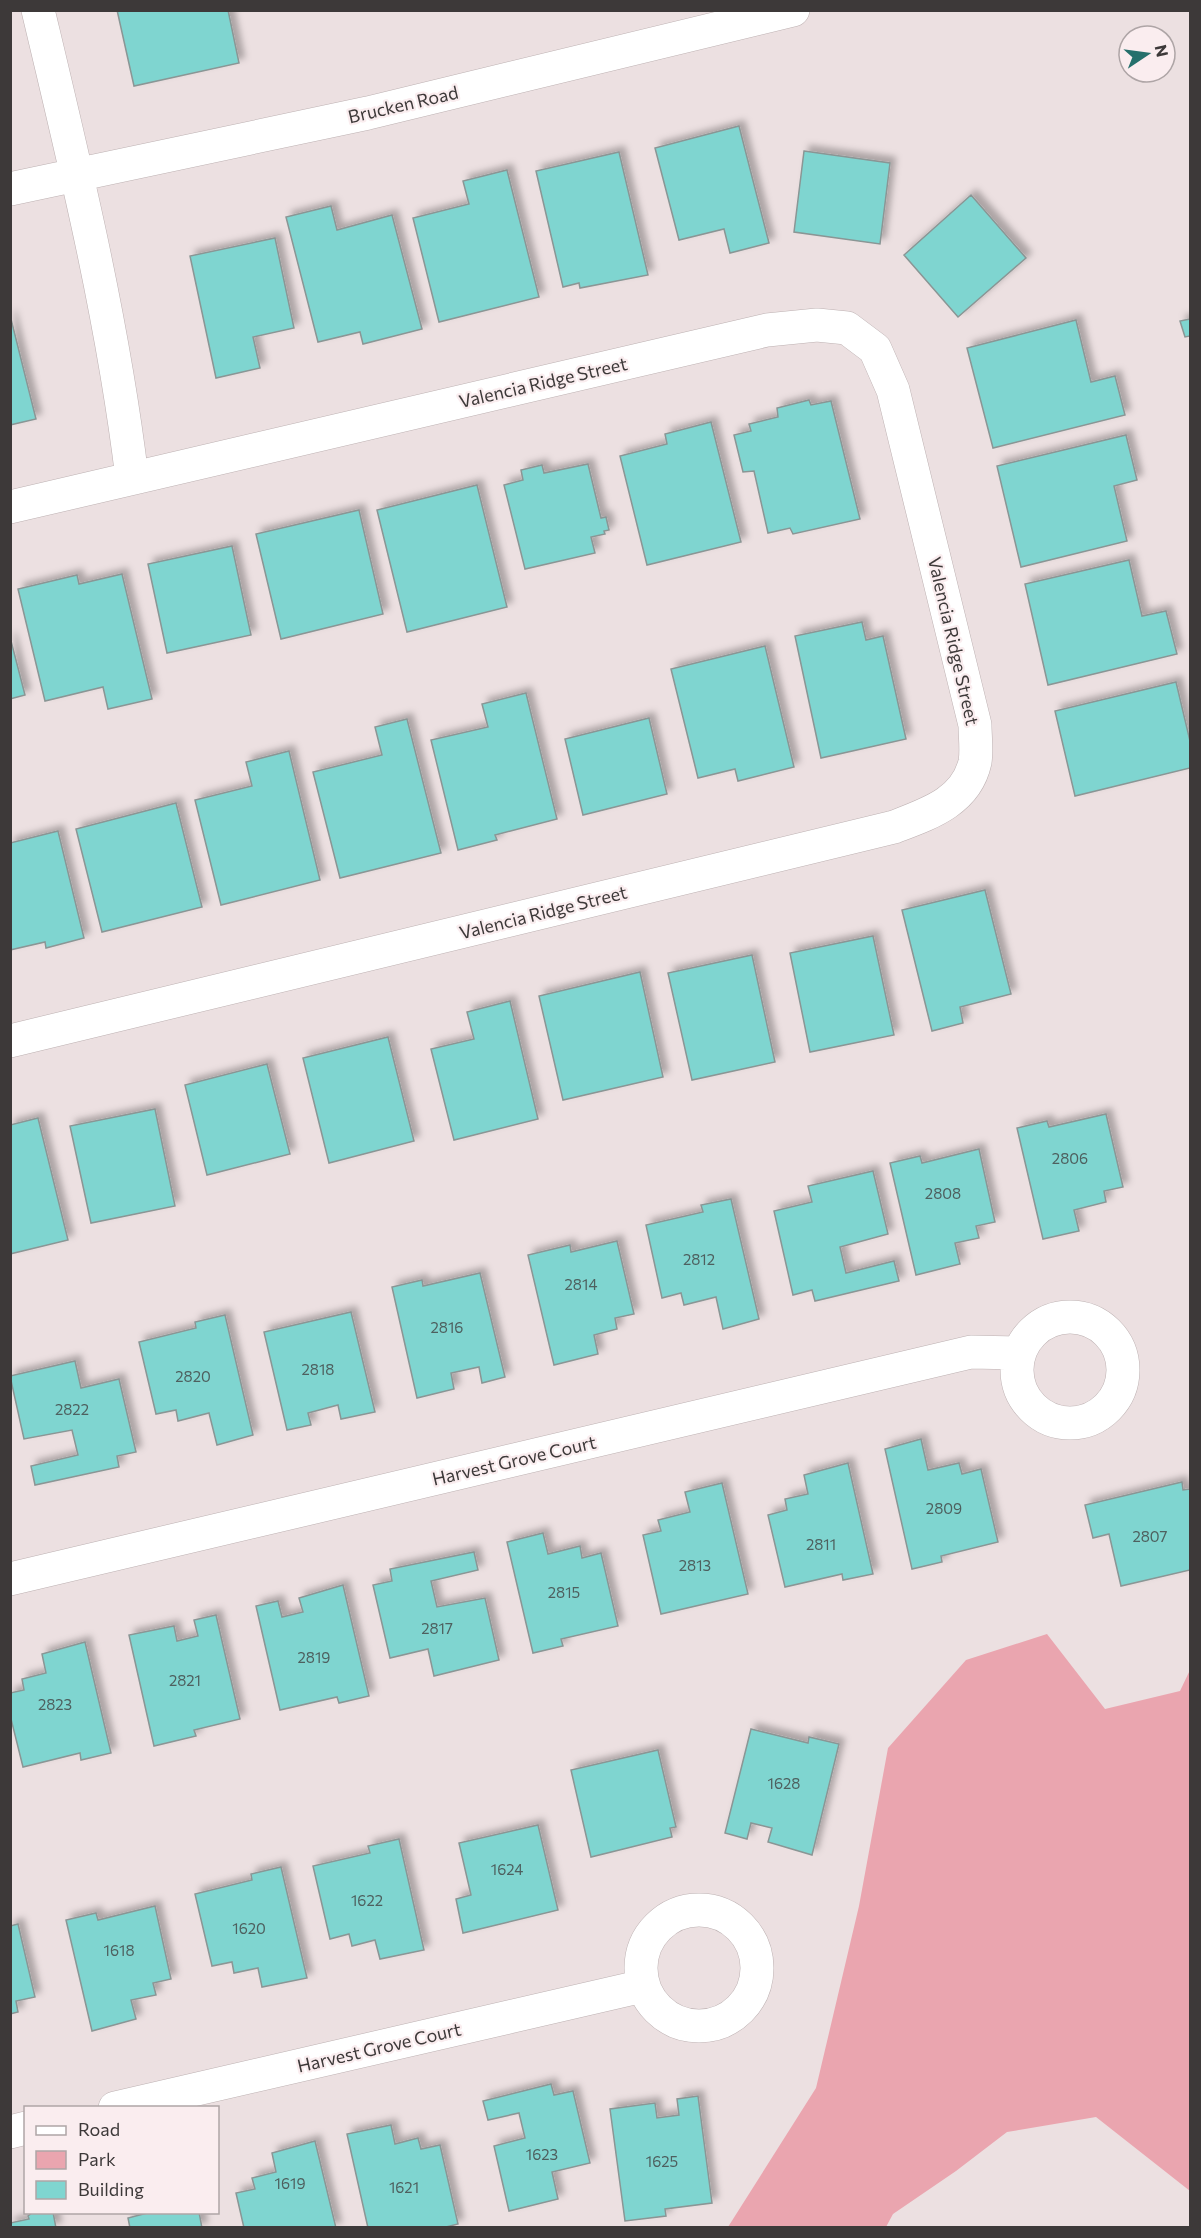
<svg xmlns="http://www.w3.org/2000/svg" width="1201" height="2238" font-family="Commissioner,sans-serif">
<style>
.green{fill:#eaa5af}
.building{fill:#7fd5d0;stroke:#8a9695;stroke-width:1.5;filter:url(#shadow)}
.lines{fill:none;stroke-linecap:round;stroke-linejoin:round}
.minor-casing{stroke:#bdb1b2;stroke-width:34}
.minor{stroke:#fff;stroke-width:33}
.labels{text-anchor:middle;dominant-baseline:central;stroke-width:4.5;stroke-linejoin:round;paint-order:stroke}
.number-label{font-size:15px;fill:#4e605f}
.street-label{font-size:18px;fill:#3d3939;stroke:#faedef}
</style>
<defs>
<filter id="shadow"><feDropShadow dx="5.5" dy="-5.5" stdDeviation="3" flood-color="#0004"/></filter>
</defs>
<rect width="100%" height="100%" fill="#ece0e1"/>
<path class="green" d="M1047 1634 1105 1709 1180 1691 1190 1670V2191L1096 2117 1007 2132 956 2171 893 2214 886 2227H728L816 2088 859 1906 888 1748 966 1660Z"/>
<path class="building" d="M117 10H228L239 63 134 86Z
M739 126 769 243 730 253 724 229 679 240 655 148Z
M804 151 890 163 880 244 794 232Z
M619 152 648 275 580 288 579 283 563 287 536 171Z
M507 170 539 297 439 322 413 218 469 204 463 181Z
M971 195 1026 258 958 317 904 255Z
M331 206 337 230 392 215 422 329 363 344 360 332 318 342 286 217Z
M275 238 294 328 253 337 260 368 216 378 190 256Z
M10 315 36 419 10 425Z
M1190 319V336L1185 337 1180 321Z
M1076 320 1091 382 1115 376 1125 415 993 448 967 348Z
M809 400 811 405 831 401 860 519 793 534 790 528 768 533 754 471 743 472 734 435 751 431 749 424 778 417 777 408Z
M711 422 741 542 647 565 620 456 667 444 665 434Z
M1126 435 1137 480 1114 486 1127 541 1021 567 997 466Z
M588 464 601 518 606 517 609 530 604 531 605 534 591 537 595 553 525 569 504 485 523 480 521 470 542 465 544 473Z
M477 485 507 607 407 632 377 510Z
M359 510 383 614 281 639 256 534Z
M232 546 251 635 167 653 148 564Z
M1129 560 1142 616 1166 611 1177 654 1048 685 1025 584Z
M122 574 152 699 108 709 103 687 45 701 18 589 77 575 79 584Z
M862 622 866 640 883 636 906 739 821 758 795 636Z
M10 637 25 695 10 699Z
M765 646 794 767 738 781 735 769 698 778 671 669Z
M1176 682 1190 741V768L1075 796 1055 711Z
M526 693 557 819 495 835 497 840 458 850 431 740 488 727 482 704Z
M649 718 667 794 583 815 565 739Z
M407 719 441 853 340 878 313 772 382 755 375 727Z
M289 751 320 880 221 905 195 800 252 786 246 762Z
M176 803 202 907 102 932 76 829Z
M58 831 84 938 46 948 45 942 10 950V843Z
M985 890 1011 994 960 1007 963 1023 932 1031 902 910Z
M873 936 894 1035 810 1052 790 953Z
M752 955 775 1062 692 1080 668 973Z
M640 972 663 1077 563 1100 539 996Z
M510 1001 538 1119 454 1140 431 1049 474 1039 467 1012Z
M388 1037 414 1141 329 1163 303 1058Z
M267 1064 290 1154 207 1175 185 1085Z
M155 1109 175 1206 91 1223 70 1126Z
M1106 1114 1123 1187 1104 1191 1106 1202 1074 1210 1079 1231 1043 1239 1017 1128 1047 1121 1049 1127Z
M38 1118 68 1240 10 1254V1125Z
M979 1149 995 1222 976 1226 979 1238 955 1243 960 1264 916 1275 890 1163 920 1156 922 1163Z
M873 1171 888 1234 840 1247 846 1273 894 1261 899 1281 815 1301 812 1290 793 1295 774 1211 812 1202 808 1186Z
M731 1199 759 1319 723 1329 716 1297 684 1305 681 1293 662 1298 646 1225 703 1212 701 1205Z
M617 1241 634 1314 615 1318 617 1329 594 1335 598 1354 554 1365 528 1255 570 1245 571 1252Z
M480 1273 505 1377 482 1383 479 1367 451 1373 454 1389 417 1398 392 1287 422 1280 423 1286Z
M351 1312 375 1412 341 1419 338 1405 308 1413 311 1425 287 1430 264 1332Z
M225 1315 253 1435 217 1445 209 1413 178 1421 176 1410 156 1414 139 1342 196 1328 195 1322Z
M75 1361 81 1388 119 1379 136 1452 117 1456 119 1467 35 1485 31 1466 78 1455 72 1430 24 1439 10 1376Z
M921 1439 928 1470 959 1463 962 1474 981 1469 998 1542 941 1556 942 1562 912 1569 885 1449Z
M848 1463 873 1574 843 1580 842 1574 785 1587 768 1515 787 1510 785 1499 808 1494 804 1475Z
M1182 1482 1183 1490 1190 1489V1570L1121 1586 1109 1534 1093 1538 1085 1505Z
M722 1483 748 1594 661 1614 643 1535 661 1531 658 1520 690 1512 685 1492Z
M543 1533 548 1554 580 1546 582 1558 601 1553 618 1626 561 1639 563 1646 533 1653 507 1542Z
M474 1552 478 1570 431 1581 437 1607 485 1598 499 1660 434 1676 428 1649 390 1658 373 1585 392 1581 390 1569Z
M343 1585 369 1696 339 1703 337 1697 280 1710 256 1606 278 1601 282 1617 303 1612 299 1598Z
M216 1615 240 1719 194 1730 196 1736 154 1746 129 1635 174 1626 177 1641 198 1636 194 1620Z
M85 1642 111 1753 81 1760 80 1753 23 1767 10 1715V1693L24 1690 22 1679 46 1673 42 1654Z
M751 1729 808 1743 809 1737 839 1744 812 1855 768 1842 772 1828 751 1823 747 1839 725 1833Z
M658 1750 676 1827 670 1828 672 1837 591 1857 571 1770Z
M538 1825 558 1910 463 1933 456 1899 471 1895 459 1843Z
M399 1839 424 1950 380 1959 375 1940 352 1946 349 1934 330 1939 313 1866 370 1853 368 1846Z
M281 1867 307 1978 262 1987 258 1968 234 1973 232 1962 212 1966 195 1894 252 1880 251 1874Z
M155 1906 171 1979 153 1983 156 1995 131 2000 136 2019 92 2031 66 1920 96 1913 98 1920Z
M18 1924 35 1997 16 2001 18 2012 10 2014V1926Z
M551 2084 554 2095 573 2091 590 2163 552 2172 558 2199 509 2211 494 2146 525 2138 519 2113 488 2120 483 2101Z
M698 2096 712 2203 665 2209 666 2216 625 2221 610 2109 655 2103 657 2118 679 2115 677 2099Z
M391 2125 395 2144 418 2138 421 2149 440 2145 458 2224 442 2228H368L347 2134Z
M315 2141 336 2228H244L236 2193 255 2189 252 2178 276 2172 272 2153Z
M33 2212H53L56 2228H10V2223L29 2219 28 2216Z
M151 2212H199L202 2228H130L128 2218Z"/>
<g class="lines">
<defs>
<path id="minor" d="M38 10C75 165 113 320 132 478
M10 189 368 113 793 10
M10 507 767 330 817 325 847 328 875 349 893 390 975 725C975 736 977 751 975 762 966 802 928 814 894 827L10 1041
M1017 1370a53 53 0 1 1 106 0a53 53 0 1 1-106 0Z
M10 1579 971 1352 1019 1353
M641 1968a58 58 0 1 1 116 0a58 58 0 1 1-116 0Z
M115 2108 643 1986
M10 2132 26 2128"/>
</defs>
<use href="#minor" class="minor-casing"/>
<use href="#minor" class="minor"/>
</g>
<g class="labels">
<g class="number-label">
<text x="1070" y="1158">2806</text>
<text x="943" y="1193">2808</text>
<text x="699" y="1259">2812</text>
<text x="581" y="1284">2814</text>
<text x="447" y="1327">2816</text>
<text x="318" y="1369">2818</text>
<text x="193" y="1376">2820</text>
<text x="72" y="1409">2822</text>
<text x="944" y="1508">2809</text>
<text x="1150" y="1536">2807</text>
<text x="821" y="1544">2811</text>
<text x="695" y="1565">2813</text>
<text x="564" y="1592">2815</text>
<text x="437" y="1628">2817</text>
<text x="314" y="1657">2819</text>
<text x="185" y="1680">2821</text>
<text x="55" y="1704">2823</text>
<text x="784" y="1783">1628</text>
<text x="507" y="1869">1624</text>
<text x="367" y="1900">1622</text>
<text x="249" y="1928">1620</text>
<text x="119" y="1950">1618</text>
<text x="542" y="2154">1623</text>
<text x="662" y="2161">1625</text>
<text x="290" y="2183">1619</text>
<text x="404" y="2187">1621</text>
</g>
<g class="street-label">
<text transform="translate(403 104) rotate(-13)">Brucken Road</text>
<text transform="translate(543 382) rotate(-13)">Valencia Ridge Street</text>
<text transform="translate(954 641) rotate(77)">Valencia Ridge Street</text>
<text transform="translate(543 912) rotate(-14)">Valencia Ridge Street</text>
<text transform="translate(514 1460) rotate(-13)">Harvest Grove Court</text>
<text transform="translate(379 2047) rotate(-13)">Harvest Grove Court</text>
</g>
</g>
<rect width="1201" height="2238" fill="none" stroke="#3d3939" stroke-width="24"/>
<rect x="24" y="2106" width="195" height="108" fill="#faedef" stroke="#aea5a6" stroke-width="1.5"/>
<rect x="36" y="2126" width="30" height="9" fill="#ffffff" stroke="#aea5a6" stroke-width="1.5"/>
<text x="78" y="2136" font-size="18" fill="#3d3939">Road</text>
<rect x="36" y="2151" width="30" height="18" fill="#eaa5af" stroke="#aea5a6" stroke-width="1.5"/>
<text x="78" y="2166" font-size="18" fill="#3d3939">Park</text>
<rect x="36" y="2181" width="30" height="18" fill="#7fd5d0" stroke="#aea5a6" stroke-width="1.5"/>
<text x="78" y="2196" font-size="18" fill="#3d3939">Building</text>
<g transform="translate(1147 54) rotate(77)"><circle r="28" fill="#faedef" stroke="#aea5a6" stroke-width="1.5"/>
<path d="M0-4.5L10 22L0 15L-10 22Z" fill="#25706c"/>
<text y="-9" font-size="16" font-weight="bold" text-anchor="middle" fill="#3d3939">N</text>
</g>
</svg>
